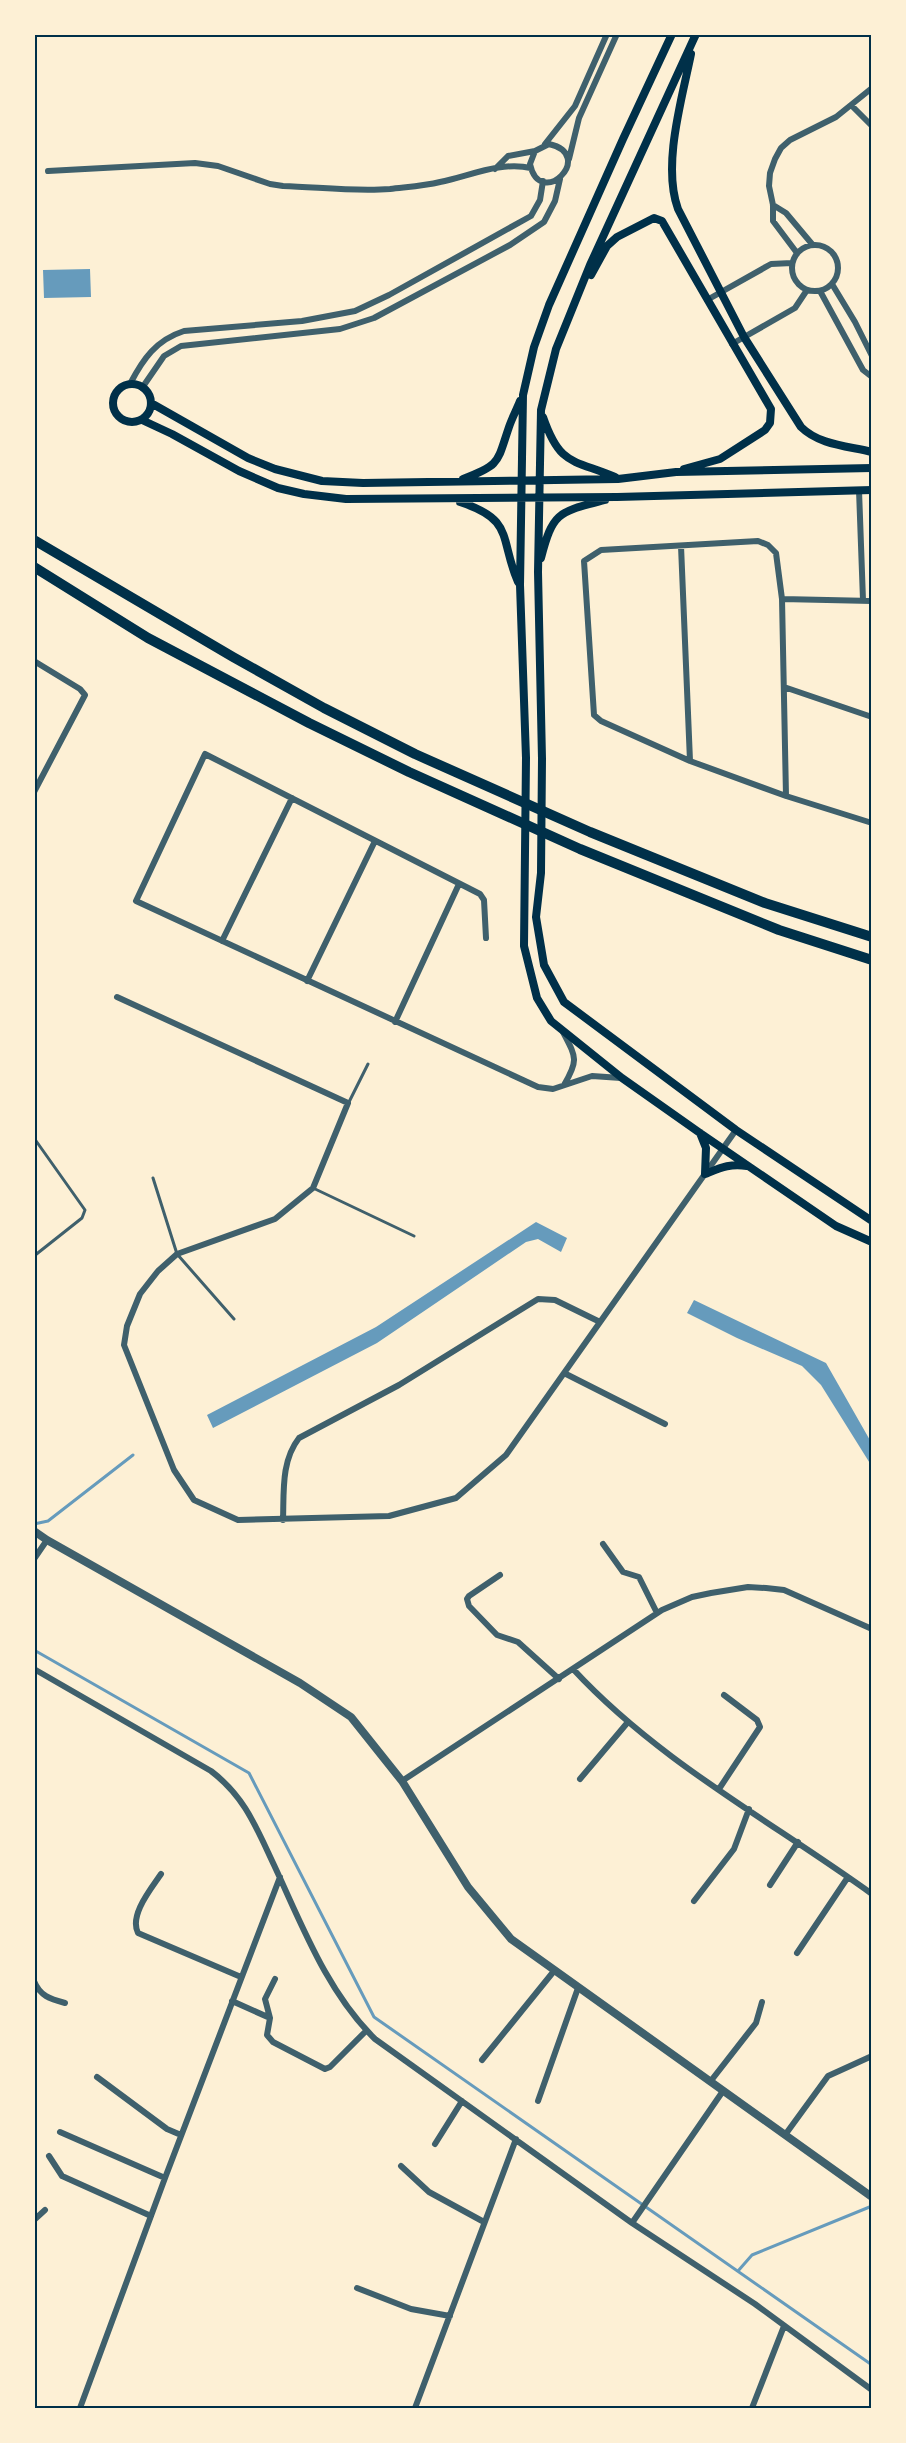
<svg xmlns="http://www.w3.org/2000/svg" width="906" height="2443" font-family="'Fira Sans',sans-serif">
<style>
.water{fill:#669bbc}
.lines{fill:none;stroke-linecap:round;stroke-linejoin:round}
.stream{stroke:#669bbc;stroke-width:3}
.service{stroke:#3f606c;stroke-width:3}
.minor{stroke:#3f606c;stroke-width:6}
.tertiary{stroke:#3f606c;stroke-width:8}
.secondary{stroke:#003049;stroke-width:8}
.motorway{stroke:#003049;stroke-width:10}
.neatline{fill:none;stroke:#003049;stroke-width:2}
</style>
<rect width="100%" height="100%" fill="#fdf0d5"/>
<path class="water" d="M90 269 91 297 44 298 43 270Z
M536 1222 567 1238 561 1252 538 1239 526 1242 377 1343 213 1428 207 1415 376 1327Z
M694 1300 826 1363 871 1442V1465L821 1385 802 1366 737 1338 687 1313Z"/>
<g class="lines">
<path class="stream" d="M34 1524 48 1521 133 1455
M34 1650 249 1773 374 2017 872 2365
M738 2271 752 2255 872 2206"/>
<path class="service" d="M349 1102 368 1064
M34 1138 85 1210 82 1218 34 1256
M153 1178 177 1254 234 1319
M313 1188 414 1236"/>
<path class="minor" d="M852 106 872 126
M545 144 575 106 607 34
M569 159 579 118 617 34
M495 169 508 156 535 151 549 144C597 155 540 211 530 164L535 151
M48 171 195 163 218 166 270 184 283 186C318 187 355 192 390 189 406 187 424 186 440 182 470 176 500 161 531 168
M773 205 786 213 812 244
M792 268a23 23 0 1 1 46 0a23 23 0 1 1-46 0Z
M797 253 773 221V205L769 186 770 173 775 159 781 148 790 140 836 117 872 88
M832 284 855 322 872 356
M820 291 863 370 872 377
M707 300 771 264 792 263
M732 344 795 308 807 290
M130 384C143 359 156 340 184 331L302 321 355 311 389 295 531 216 540 200 543 181
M142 388 164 356 181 346 340 329 374 318 510 245 544 222 555 201 560 179
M859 490 863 600
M681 546 690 761
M782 599 872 601
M34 661 80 689 85 695 34 792
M784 687 872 717
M786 796 782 599 776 553 768 545 758 541 601 550 584 561 594 715 601 721 690 761 786 796 872 823
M486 938 484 900 480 894 205 754 136 901 538 1087 553 1089 592 1076 621 1078
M222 941 292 798
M307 981 375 841
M117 997 348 1103 313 1188 275 1219 177 1254 158 1271 140 1294 127 1326 124 1345 174 1470 194 1500 238 1520 389 1516 456 1498 506 1455 736 1130
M395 1022 459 884
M563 1032C576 1057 579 1060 564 1085
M564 1373 665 1424
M283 1520C284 1492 281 1461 299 1438L399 1385 538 1299 555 1300 600 1322
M603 1544 623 1572 639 1577 657 1613
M34 1559 47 1540
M500 1575 469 1596 467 1599 469 1606 497 1635 518 1642 559 1679
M34 1669 211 1771C245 1797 256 1827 274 1865 302 1925 327 1992 375 2039L632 2223 755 2304 872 2390
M573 1669C658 1761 771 1821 872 1894
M580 1779 628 1722
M402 1781 662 1610 692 1597 711 1593 748 1587 766 1588 784 1590 872 1629
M719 1789 760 1727 757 1720 724 1695
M161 1874C151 1889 129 1915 138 1933L241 1977
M770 1885 798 1842
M694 1901 734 1849 749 1809
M797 1953 848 1877
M34 1981C40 1996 50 1999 65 2003
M232 2001 270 2018 267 2035 273 2042 325 2069 330 2067 366 2031
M270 2018 265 1999 275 1979
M482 2060 554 1971
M97 2077 167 2129 181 2135
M710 2082 756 2023 762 2002
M538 2101 578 1988
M60 2132 165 2178
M785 2135 828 2076 872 2056
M435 2144 462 2101
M49 2156 62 2176 151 2216
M401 2166 429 2192 484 2222
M34 2220 45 2210
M632 2223 723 2091
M357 2288 411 2309 450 2316
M80 2408 165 2178 280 1877
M415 2408 516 2139
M752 2408 784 2326"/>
<path class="tertiary" d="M34 1531 47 1540 300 1683 351 1717 402 1781 468 1887 511 1939 872 2197"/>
<path class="secondary" d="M672 34 623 139 549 305 534 347 523 395 520 585 526 758 524 946 537 998 551 1021 622 1078 700 1133 836 1226 872 1242
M696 34 590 265 556 349 541 410 538 572 542 759 541 873 536 917 544 965 564 1002 736 1130 872 1221
M691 54C682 99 662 165 678 209L744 337 801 427C819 445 848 446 872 452
M591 275 607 246 617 237 654 218 662 221 771 409 770 423 765 430 720 459 684 469
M113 403a19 19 0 1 1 38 0a19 19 0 1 1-38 0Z
M151 403 248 458 275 469 322 481 363 483 618 479 676 472 872 468
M543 417C560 466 572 459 615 477
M142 420 172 434 239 471 278 488 304 494 346 499 617 497 872 490
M463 479C501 465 497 462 509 427 512 418 517 409 520 401
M460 502C515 520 499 538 518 582
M541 558C553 511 559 512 605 500
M700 1133 706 1148 705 1174C720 1168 730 1163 747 1166"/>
<path class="motorway" d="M34 540 233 657 324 708 415 754 590 832 765 903 872 937
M34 567 148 638 309 723 409 772 580 849 779 930 872 960"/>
</g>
<rect width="906" height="2443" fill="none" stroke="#fdf0d5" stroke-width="72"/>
<rect x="36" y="36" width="834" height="2371" class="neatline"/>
</svg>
